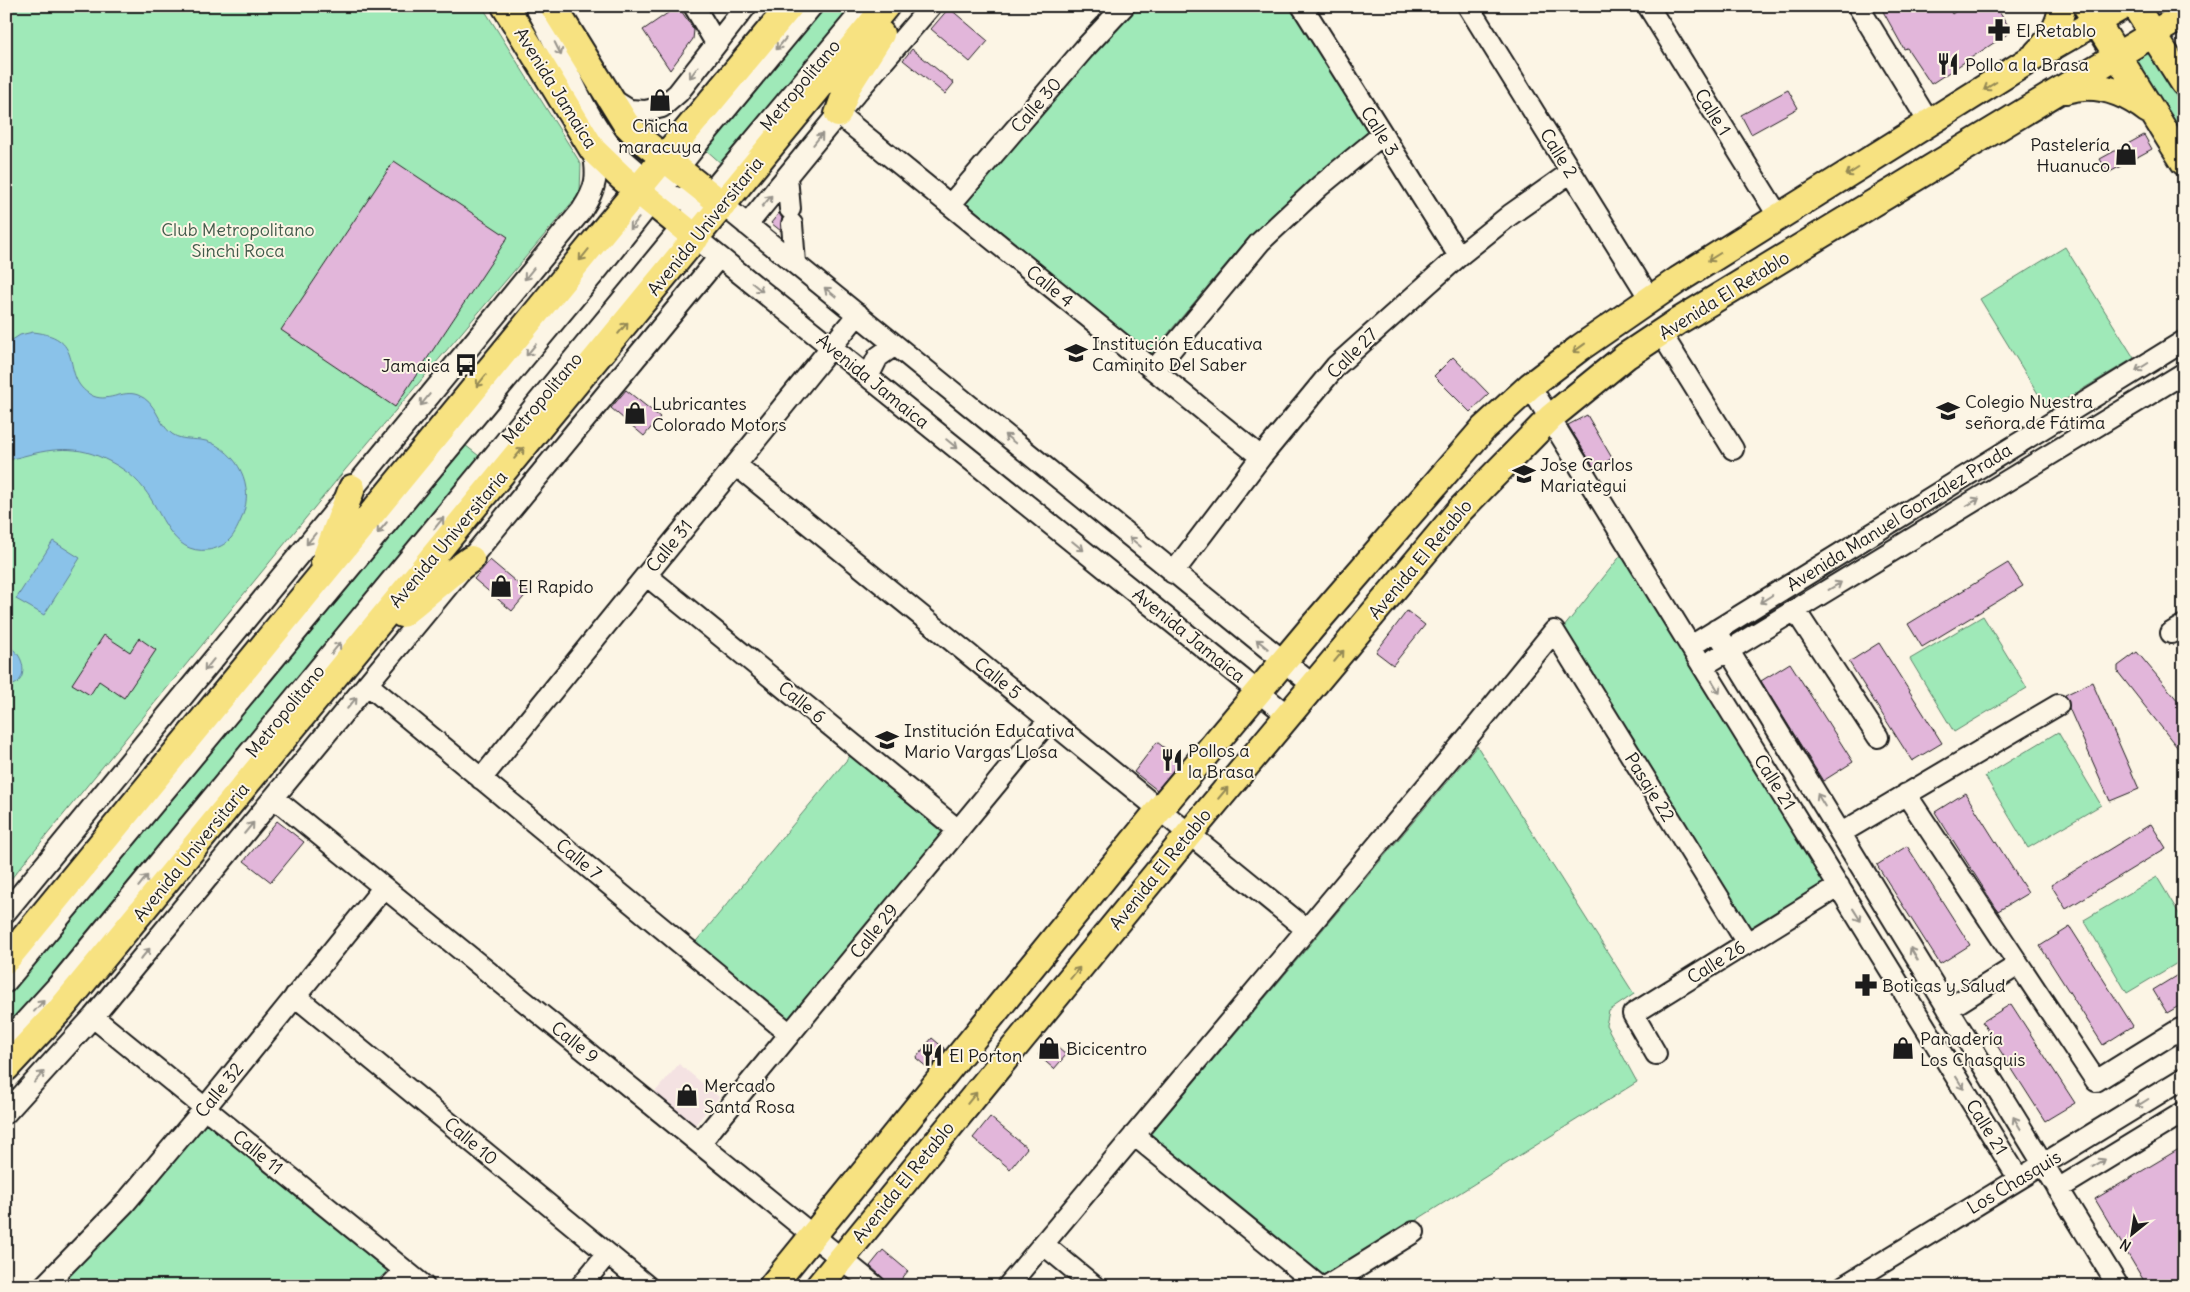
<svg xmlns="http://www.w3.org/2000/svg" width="2190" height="1292" font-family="Delius,sans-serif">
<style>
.built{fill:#f4e2e2}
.green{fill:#9fe9b8;stroke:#5e826a}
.water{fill:#8ac2e9;stroke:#5e8097}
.building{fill:#e2b6da;stroke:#1c1c1c}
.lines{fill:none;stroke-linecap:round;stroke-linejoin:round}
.minor-casing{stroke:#1c1c1c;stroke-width:24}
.major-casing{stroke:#1c1c1c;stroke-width:30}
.minor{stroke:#fcf5e5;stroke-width:20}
.major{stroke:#f7e281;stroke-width:26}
.oneway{stroke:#97938b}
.oneway2{stroke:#948954}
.labels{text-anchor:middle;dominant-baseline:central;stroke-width:4;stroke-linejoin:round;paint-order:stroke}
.poi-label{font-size:18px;fill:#1c1c1c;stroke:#fcf5e5;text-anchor:start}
.street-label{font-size:18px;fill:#1c1c1c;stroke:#fcf5e5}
.park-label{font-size:18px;fill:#435a4b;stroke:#fcf5e5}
</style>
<rect width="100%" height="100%" fill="#fcf5e5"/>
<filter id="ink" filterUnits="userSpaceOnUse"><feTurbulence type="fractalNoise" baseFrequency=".02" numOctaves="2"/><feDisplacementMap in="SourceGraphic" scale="10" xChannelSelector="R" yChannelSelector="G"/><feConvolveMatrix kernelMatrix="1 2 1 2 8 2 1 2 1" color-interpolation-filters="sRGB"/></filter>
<g filter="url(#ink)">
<path class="built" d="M679 1064 719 1097 694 1126 654 1093Z"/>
<path class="green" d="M6 6H482L581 164 580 193 345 470 6 885Z
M819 6H855L723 165 704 148Z
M1135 6H1289L1369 131 1308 182 1249 237 1150 355 963 201Z
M2152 46 2184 98V145L2132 58Z
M2065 247 2134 358 2048 410 1980 299Z
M461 442 483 459 6 1032V992Z
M1622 554 1827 887 1749 936 1560 632Z
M1983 616 2027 688 1954 732 1910 659Z
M2058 732 2101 805 2028 848 1985 776Z
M1477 746 1634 994 1609 1011 1606 1025 1637 1082 1322 1279 1149 1136Z
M850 756 944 834 787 1023 693 945Z
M2157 877 2184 922V959L2127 993 2084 920Z
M208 1121 387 1271 372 1286H55L127 1213Z"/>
<path class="water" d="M33 332C89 338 58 376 91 395 107 404 122 389 138 395 157 402 157 423 172 434 183 442 199 437 212 443 243 458 255 491 240 522 237 528 234 536 228 541 223 546 215 549 208 550 171 555 162 511 144 489 133 474 115 463 98 456 67 443 37 452 6 461V344L20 335Z
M53 541 80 558 44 615 16 599Z
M6 646C27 652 30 687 6 686Z"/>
<path class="building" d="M678 6 694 30 693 39 670 70 643 30Z
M1880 6H1948L1952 14 1963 6H1995L2012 31 1931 84 1907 48 1904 49Z
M949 8 988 41 970 62 931 29Z
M912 49 954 83 945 94 903 60Z
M1788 90 1798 108 1751 134 1741 115Z
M2144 135 2152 149 2108 173 2100 159Z
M394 161 508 237 395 407 281 330Z
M779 213 782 218 781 231 771 223Z
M1453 357 1489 394 1470 412 1434 376Z
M626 390 660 417 644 436 611 408Z
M1587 415 1612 458 1595 469 1568 425Z
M490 560 528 592 512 611 474 579Z
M2008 563 2023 586 1922 647 1908 624Z
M1407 611 1425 625 1393 665 1376 652Z
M104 635 130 652 139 638 156 650 124 698 99 681 90 695 72 684Z
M1879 643 1942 743 1912 761 1849 662Z
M2137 652 2184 708V756L2118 672V666Z
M1790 663 1853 762 1823 781 1761 681Z
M2092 682 2139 789 2110 801 2069 708 2068 699 2065 695Z
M1157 742 1181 761 1157 790 1134 772Z
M1965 793 2028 893 1998 911 1935 812Z
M277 821 304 842 271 882 244 861Z
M2151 824 2166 848 2066 909 2051 885Z
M1907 846 1970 945 1940 964 1877 865Z
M2070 927 2133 1026 2103 1045 2040 946Z
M2184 971V1003L2167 1013 2153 990Z
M2011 1004 2075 1103 2045 1121 1982 1022Z
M932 1038 945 1049 929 1069 916 1058Z
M1050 1041 1066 1055 1054 1069 1038 1055Z
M990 1117 1027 1148 1010 1169 973 1138Z
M2184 1146V1286H2147L2095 1199Z
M883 1250 908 1271 896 1286H889L882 1277 870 1266Z"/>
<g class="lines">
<defs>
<path id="minor" d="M535 6C562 53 579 107 614 150 623 160 635 169 645 178 664 193 678 202 703 202
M694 6 716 43
M1302 6 1459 256
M1468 6 1650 299
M1648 6 1779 217
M1858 6 1930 124
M610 98 629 110 646 111 662 107 678 93 746 6
M838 114 1261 457
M787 177 790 209
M723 205 1314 686
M950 205 1084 49 1124 6
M792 224 795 263
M747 225 838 114 931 6
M696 238 1287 715
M1661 333 1733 449
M1154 370 1260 242 1320 186 1382 135
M868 377 878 357 895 345
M1530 386 2019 1179
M736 465 1306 929
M1173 573 1261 457 1336 366 1459 256 1510 215 1571 172
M646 575 958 830
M1795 610 1878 737
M1716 630 2118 1286
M2171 633 2184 625
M1691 646 2184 341
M1703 666 2184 373
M367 684 790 1034
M481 779 858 314
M1906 794 2096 1081 2180 1029
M274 798 875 1286
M1841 833 2058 705
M6 912 582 210C597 187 598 176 593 150
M6 982 599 268 700 141 812 6
M295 996 647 1286
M1948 1009 2018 965
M93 1017 424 1286
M6 1042 57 986 724 176 866 6
M1656 1054 1633 1014 1839 886
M6 1113 93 1017 719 257
M1134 1135 1319 1286
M700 1143 1049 720
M2058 1189 2184 1112
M1043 1244 1094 1286
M44 1286 125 1203 205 1108 384 887
M390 1286 405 1271
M581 1286 607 1254
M1008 1286 1472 732 1554 631 1747 943
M1327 1286 1414 1232
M1844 1286 2184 1078"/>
<path id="major" d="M505 6 593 150 621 177 696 238
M553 6 626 124 644 142 723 205
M2135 6 2184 83
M2087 7 2184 162
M2037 53C2050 41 2060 24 2062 6
M2066 90C2096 81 2124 92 2148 110
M838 114 848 86 881 34
M324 562 352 488
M402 614 449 575 471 559
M6 960 609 224 790 6
M6 1068 61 1009 886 6
M772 1286 1159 810 1314 625 1484 428 1530 386 1581 347 1678 280 2031 59 2123 6
M819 1286 1189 834 1460 510 1551 417 1626 356 1677 322 2184 15"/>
</defs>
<use href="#minor" class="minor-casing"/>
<use href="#major" class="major-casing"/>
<use href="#minor" class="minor"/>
<use href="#major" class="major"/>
</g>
<defs><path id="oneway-shaft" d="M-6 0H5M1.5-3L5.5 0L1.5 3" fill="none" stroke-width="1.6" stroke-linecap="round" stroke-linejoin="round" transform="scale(1.25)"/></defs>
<g class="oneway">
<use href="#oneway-shaft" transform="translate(781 44) rotate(130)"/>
<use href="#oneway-shaft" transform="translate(558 49) rotate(64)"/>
<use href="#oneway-shaft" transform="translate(694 72) rotate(127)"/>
<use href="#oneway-shaft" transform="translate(818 139) rotate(-51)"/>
<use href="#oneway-shaft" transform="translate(767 201) rotate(-50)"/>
<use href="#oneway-shaft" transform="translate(634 224) rotate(129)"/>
<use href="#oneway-shaft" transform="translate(529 274) rotate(129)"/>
<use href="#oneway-shaft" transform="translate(757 287) rotate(39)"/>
<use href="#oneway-shaft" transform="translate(830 292) rotate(-141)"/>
<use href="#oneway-shaft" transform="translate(531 350) rotate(130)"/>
<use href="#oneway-shaft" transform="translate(2142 367) rotate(148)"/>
<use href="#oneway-shaft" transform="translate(425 400) rotate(129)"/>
<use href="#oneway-shaft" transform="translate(1010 439) rotate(-141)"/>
<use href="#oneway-shaft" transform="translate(952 444) rotate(39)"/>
<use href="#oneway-shaft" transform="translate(1973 502) rotate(-31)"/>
<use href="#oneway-shaft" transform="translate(439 523) rotate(-51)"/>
<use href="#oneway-shaft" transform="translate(382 528) rotate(130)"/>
<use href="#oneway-shaft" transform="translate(311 539) rotate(129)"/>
<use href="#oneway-shaft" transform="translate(1135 542) rotate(-141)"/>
<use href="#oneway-shaft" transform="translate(1078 546) rotate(39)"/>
<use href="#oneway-shaft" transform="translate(1835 586) rotate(-31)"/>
<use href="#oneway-shaft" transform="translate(1766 599) rotate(148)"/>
<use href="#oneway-shaft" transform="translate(1262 644) rotate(-141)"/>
<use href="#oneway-shaft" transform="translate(336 648) rotate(-51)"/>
<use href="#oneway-shaft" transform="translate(209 665) rotate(129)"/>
<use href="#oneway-shaft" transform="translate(1716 687) rotate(58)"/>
<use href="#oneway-shaft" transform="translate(352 703) rotate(-50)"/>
<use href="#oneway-shaft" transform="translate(1821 800) rotate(-121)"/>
<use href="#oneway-shaft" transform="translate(249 828) rotate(-50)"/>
<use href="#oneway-shaft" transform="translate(143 881) rotate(-51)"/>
<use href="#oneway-shaft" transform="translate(1857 915) rotate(58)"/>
<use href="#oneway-shaft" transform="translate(145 954) rotate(-50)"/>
<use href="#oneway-shaft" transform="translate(1914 954) rotate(-121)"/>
<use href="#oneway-shaft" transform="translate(39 1006) rotate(-48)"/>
<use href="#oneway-shaft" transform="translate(39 1077) rotate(-48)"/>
<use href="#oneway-shaft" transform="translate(1960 1083) rotate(58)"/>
<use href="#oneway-shaft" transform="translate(2142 1103) rotate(148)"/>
<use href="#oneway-shaft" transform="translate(2017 1123) rotate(-121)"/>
<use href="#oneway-shaft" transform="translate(2099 1163) rotate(-31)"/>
</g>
<g class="oneway2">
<use href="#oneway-shaft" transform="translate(1990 86) rotate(148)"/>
<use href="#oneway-shaft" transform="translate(1852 172) rotate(148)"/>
<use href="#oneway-shaft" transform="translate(584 255) rotate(129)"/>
<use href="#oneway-shaft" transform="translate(1714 257) rotate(148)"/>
<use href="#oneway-shaft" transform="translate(623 328) rotate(-50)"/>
<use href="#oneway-shaft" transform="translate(1579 348) rotate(144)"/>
<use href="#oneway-shaft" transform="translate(481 381) rotate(129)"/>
<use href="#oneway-shaft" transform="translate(519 453) rotate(-50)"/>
<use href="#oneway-shaft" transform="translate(1339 656) rotate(-50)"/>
<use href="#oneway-shaft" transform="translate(1223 793) rotate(-50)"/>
<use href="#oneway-shaft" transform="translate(1075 973) rotate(-51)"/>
<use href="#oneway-shaft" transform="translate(972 1098) rotate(-51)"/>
</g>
</g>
<defs>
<symbol id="pharmacy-bare" viewBox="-9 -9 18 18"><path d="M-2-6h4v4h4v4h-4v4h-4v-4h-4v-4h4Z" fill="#1c1c1c" stroke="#fcf5e5" stroke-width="2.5" paint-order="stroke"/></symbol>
<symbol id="restaurant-bare" viewBox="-9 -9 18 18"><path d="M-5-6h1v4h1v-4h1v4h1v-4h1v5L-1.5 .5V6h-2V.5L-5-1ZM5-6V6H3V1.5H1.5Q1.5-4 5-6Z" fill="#1c1c1c" stroke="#fcf5e5" stroke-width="2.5" paint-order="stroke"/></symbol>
<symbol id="shop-bare" viewBox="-9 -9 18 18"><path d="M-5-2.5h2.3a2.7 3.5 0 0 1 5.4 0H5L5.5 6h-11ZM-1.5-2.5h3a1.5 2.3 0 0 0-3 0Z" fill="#1c1c1c" stroke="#fcf5e5" stroke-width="2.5" paint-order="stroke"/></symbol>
<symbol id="school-bare" viewBox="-9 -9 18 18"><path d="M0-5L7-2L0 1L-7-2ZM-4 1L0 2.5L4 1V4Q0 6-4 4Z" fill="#1c1c1c" stroke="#fcf5e5" stroke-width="2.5" paint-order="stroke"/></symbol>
<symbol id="bus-bare" viewBox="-9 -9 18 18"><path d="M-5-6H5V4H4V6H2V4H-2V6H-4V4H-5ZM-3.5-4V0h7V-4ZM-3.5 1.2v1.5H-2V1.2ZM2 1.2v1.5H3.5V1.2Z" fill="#1c1c1c" stroke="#fcf5e5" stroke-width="2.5" paint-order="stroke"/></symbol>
</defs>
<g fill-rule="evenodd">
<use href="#pharmacy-bare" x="1983" y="14" width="32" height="32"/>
<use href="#restaurant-bare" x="1932" y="48" width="32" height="32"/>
<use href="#shop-bare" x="644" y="84" width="32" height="32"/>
<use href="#shop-bare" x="2110" y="138" width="32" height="32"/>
<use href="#school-bare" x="1060" y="337" width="32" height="32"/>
<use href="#bus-bare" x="450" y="349" width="32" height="32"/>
<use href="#school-bare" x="1932" y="395" width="32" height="32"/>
<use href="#shop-bare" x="619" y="397" width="32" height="32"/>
<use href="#school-bare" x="1508" y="458" width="32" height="32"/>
<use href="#shop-bare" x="485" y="570" width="32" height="32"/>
<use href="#school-bare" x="871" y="724" width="32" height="32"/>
<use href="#restaurant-bare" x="1156" y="744" width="32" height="32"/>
<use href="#pharmacy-bare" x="1850" y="969" width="32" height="32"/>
<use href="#shop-bare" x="1033" y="1032" width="32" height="32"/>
<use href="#shop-bare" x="1887" y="1032" width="32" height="32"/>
<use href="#restaurant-bare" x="916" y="1039" width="32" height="32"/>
<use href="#shop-bare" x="671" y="1079" width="32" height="32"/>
</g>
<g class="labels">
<g class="poi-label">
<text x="2016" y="30">El Retablo</text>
<text x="1965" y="64">Pollo a la Brasa</text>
<text x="660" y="125" text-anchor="middle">Chicha<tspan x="660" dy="21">maracuya</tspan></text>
<text x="2110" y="144" text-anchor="end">Pastelería<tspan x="2110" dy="21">Huanuco</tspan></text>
<text x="1092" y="343">Institución Educativa<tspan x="1092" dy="21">Caminito Del Saber</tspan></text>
<text x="450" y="365" text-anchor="end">Jamaica</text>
<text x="1965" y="401">Colegio Nuestra<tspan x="1965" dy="21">señora de Fátima</tspan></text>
<text x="652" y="403">Lubricantes<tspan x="652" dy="21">Colorado Motors</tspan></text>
<text x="1540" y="464">Jose Carlos<tspan x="1540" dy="21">Mariategui</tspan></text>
<text x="518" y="586">El Rapido</text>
<text x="904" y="730">Institución Educativa<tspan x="904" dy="21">Mario Vargas Llosa</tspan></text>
<text x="1188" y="750">Pollos a<tspan x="1188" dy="21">la Brasa</tspan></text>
<text x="1882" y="985">Boticas y Salud</text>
<text x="1920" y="1038">Panadería<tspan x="1920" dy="21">Los Chasquis</tspan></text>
<text x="1066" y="1048">Bicicentro</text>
<text x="949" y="1055">El Porton</text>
<text x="704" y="1085">Mercado<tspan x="704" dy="21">Santa Rosa</tspan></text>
</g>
<g class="street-label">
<text transform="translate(800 85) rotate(-50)">Metropolitano</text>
<text transform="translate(556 88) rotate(58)">Avenida Jamaica</text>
<text transform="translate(1036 105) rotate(-49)">Calle 30</text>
<text transform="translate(1713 112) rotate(58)">Calle 1</text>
<text transform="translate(1380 131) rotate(58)">Calle 3</text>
<text transform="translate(1559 153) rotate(58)">Calle 2</text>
<text transform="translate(705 226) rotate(-51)">Avenida Universitaria</text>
<text transform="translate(1050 286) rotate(39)">Calle 4</text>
<text transform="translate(1724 295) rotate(-32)">Avenida El Retablo</text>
<text transform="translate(1352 353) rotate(-45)">Calle 27</text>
<text transform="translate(873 381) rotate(39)">Avenida Jamaica</text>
<text transform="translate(542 398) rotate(-50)">Metropolitano</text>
<text transform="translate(1899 517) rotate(-32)">Avenida Manuel González Prada</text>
<text transform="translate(448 539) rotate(-50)">Avenida Universitaria</text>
<text transform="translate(669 546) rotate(-51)">Calle 31</text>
<text transform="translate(1420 559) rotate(-50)">Avenida El Retablo</text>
<text transform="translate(1189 635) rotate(39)">Avenida Jamaica</text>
<text transform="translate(998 678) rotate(39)">Calle 5</text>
<text transform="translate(802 702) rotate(39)">Calle 6</text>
<text transform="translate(285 711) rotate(-51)">Metropolitano</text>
<text transform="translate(1775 782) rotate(58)">Calle 21</text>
<text transform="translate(1650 787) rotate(58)">Pasaje 22</text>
<text transform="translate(191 852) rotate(-51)">Avenida Universitaria</text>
<text transform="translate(579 859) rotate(40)">Calle 7</text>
<text transform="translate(1160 869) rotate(-51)">Avenida El Retablo</text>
<text transform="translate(874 931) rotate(-51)">Calle 29</text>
<text transform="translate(1716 962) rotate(-32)">Calle 26</text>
<text transform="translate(575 1042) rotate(39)">Calle 9</text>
<text transform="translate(219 1090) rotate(-51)">Calle 32</text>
<text transform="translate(1987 1127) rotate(58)">Calle 21</text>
<text transform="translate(471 1141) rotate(40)">Calle 10</text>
<text transform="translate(258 1152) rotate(39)">Calle 11</text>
<text transform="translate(903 1182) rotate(-51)">Avenida El Retablo</text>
<text transform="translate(2014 1182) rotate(-31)">Los Chasquis</text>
</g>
<g class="park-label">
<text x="238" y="229">Club Metropolitano<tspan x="238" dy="21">Sinchi Roca</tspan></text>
</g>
</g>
<rect width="2190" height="1292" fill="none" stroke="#fcf5e5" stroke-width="25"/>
<rect x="12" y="12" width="2165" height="1267" fill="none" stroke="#1c1c1c" stroke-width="2" filter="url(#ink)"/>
<g transform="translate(2132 1234) rotate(210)" stroke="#fcf5e5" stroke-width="4" paint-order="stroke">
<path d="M0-4L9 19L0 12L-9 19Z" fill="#1c1c1c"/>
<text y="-8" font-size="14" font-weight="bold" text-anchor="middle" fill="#1c1c1c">N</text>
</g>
</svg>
